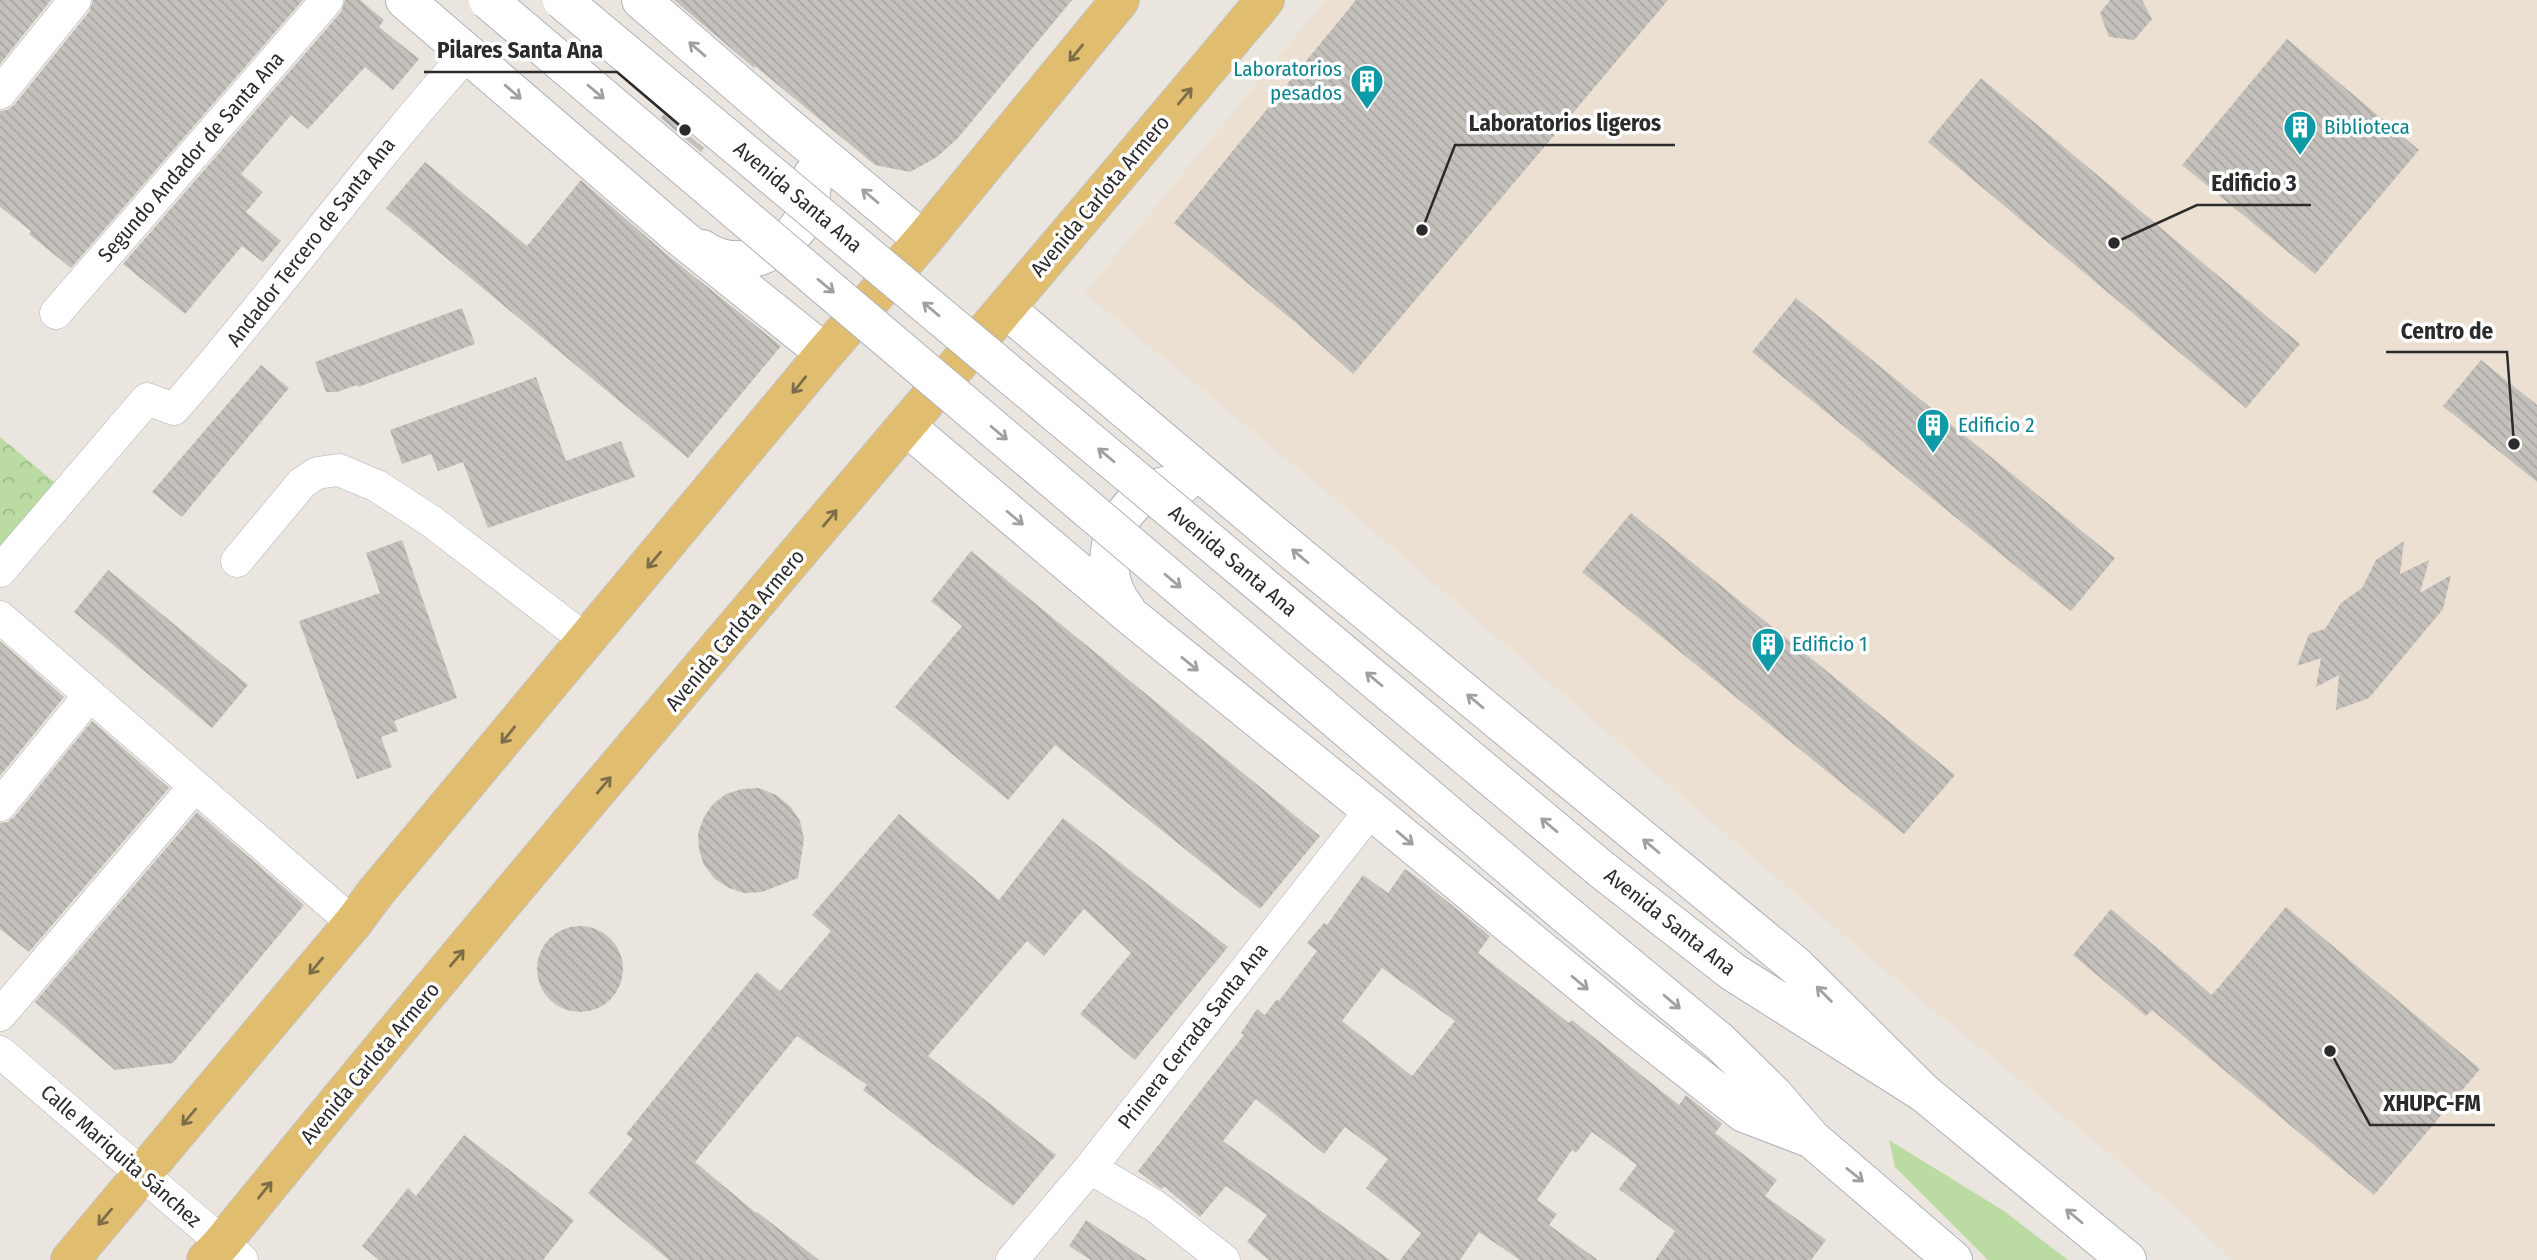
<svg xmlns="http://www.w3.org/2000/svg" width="2537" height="1260" font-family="'Fira Sans Condensed',sans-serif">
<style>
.education{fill:#ebe0d1}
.grass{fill:#badca2}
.forest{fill:url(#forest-crowns)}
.building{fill:url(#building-back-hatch);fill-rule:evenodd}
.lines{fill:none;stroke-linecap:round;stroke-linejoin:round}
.street-casing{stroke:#b0b2ba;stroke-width:33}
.secondary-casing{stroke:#b0b2ba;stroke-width:40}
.primary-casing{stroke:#c4c4c4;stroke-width:40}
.street{stroke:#fff;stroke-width:32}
.secondary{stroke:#fff;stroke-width:38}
.primary{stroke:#e1bd6f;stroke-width:38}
.secondary-bridge-casing{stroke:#b0b2ba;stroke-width:40;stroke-linecap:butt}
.secondary-bridge{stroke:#fff;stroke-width:38}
.oneway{stroke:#a0a0a0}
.oneway2{stroke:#7d6d4a}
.labels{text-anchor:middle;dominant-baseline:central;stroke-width:7;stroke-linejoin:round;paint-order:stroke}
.culture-label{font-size:21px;fill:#0d838f;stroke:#fff;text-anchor:start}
.street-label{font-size:21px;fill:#2b2b2b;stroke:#fff}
.leader{fill:none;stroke:#2b2b2b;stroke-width:2.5}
.callout-dot{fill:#2b2b2b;stroke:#fff;stroke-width:2.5}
.callout-label{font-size:23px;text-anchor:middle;font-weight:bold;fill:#2b2b2b;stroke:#fff;stroke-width:7;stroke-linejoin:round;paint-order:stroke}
</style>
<defs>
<pattern id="forest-crowns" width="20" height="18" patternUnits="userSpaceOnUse" patternTransform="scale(1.75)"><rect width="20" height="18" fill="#badca2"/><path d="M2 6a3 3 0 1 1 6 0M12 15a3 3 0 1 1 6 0" fill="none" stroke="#a0bd8c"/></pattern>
<pattern id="building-back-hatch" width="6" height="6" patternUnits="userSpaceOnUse" patternTransform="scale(1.75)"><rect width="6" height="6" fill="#c4c0bb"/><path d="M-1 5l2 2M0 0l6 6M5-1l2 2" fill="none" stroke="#a9a5a1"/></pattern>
</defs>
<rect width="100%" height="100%" fill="#ebe5df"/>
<path class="education" d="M1325 0H2537V1260H2232L2188 1218 1870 958 1358 518 1085 293Z"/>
<path class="grass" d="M1889 1140 2004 1211 2068 1260H1988L1895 1167Z"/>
<path class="forest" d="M0 437 60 487 0 558Z"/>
<path class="building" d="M0 0H51L0 64Z
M93 0H303L71 268 29 234 31 231 0 207V111L7 110 14 105 89 12Z
M345 0H360L384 20 379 27 419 59 393 90 365 67 308 129 291 115 241 174 263 192 246 212 281 241 263 262 242 246 185 314 123 264 341 12Z
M674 0H1072L958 138 937 157 910 172 875 165 755 66 754 68Z
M1356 0H1668L1353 374 1295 322 1174 223Z
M2110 0H2142L2152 19 2134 40 2109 37 2100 13Z
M2287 39 2419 150 2315 274 2182 165Z
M1981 78 2300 344 2246 408 1928 142Z
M664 114 704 148 701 152 661 118Z
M425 162 527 246 581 180 665 253 781 346 688 458 386 208Z
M1796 298 2115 558 2071 611 1752 352Z
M462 308 475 344 358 387 357 385 337 392H326L315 362Z
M2481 360 2537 405V482L2443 406Z
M261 365 289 388 182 517 152 492Z
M536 377 566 461 621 441 635 477 488 528 463 462 438 471 431 454 402 464 390 430Z
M1631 513 1955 775 1904 834 1582 572Z
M402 540 457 698 394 721 398 731 381 737 392 767 357 779 299 621 380 593 366 553Z
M2404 541 2400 574 2429 560 2420 593 2451 575 2443 609 2369 698 2336 710 2339 675 2316 687 2321 658 2297 666 2309 634 2325 629 2341 603 2362 588 2376 560Z
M971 551 1320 836 1260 909 1055 745 1008 800 895 707 962 626 931 601Z
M108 570 248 685 212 728 74 612Z
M0 641 64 697 0 776Z
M92 721 169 788 29 952 0 929V823L7 822 14 817Z
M759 788 776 795 790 806 800 821 804 839 798 878 762 892 744 893 729 888 715 879 704 865 699 850 698 833 704 817 713 804 726 794 742 789Z
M197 812 304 905 173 1063 115 1070 35 1002Z
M899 814 999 900 1063 818 1228 947 1135 1060 1080 1014 1131 953 1084 909 1044 956 1027 941 928 1056 1056 1155 1013 1206 863 1090 867 1085 797 1036 695 1162 756 1213 757 1212 819 1260H669L588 1193 633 1139 626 1134 757 972 780 991 831 931 812 915Z
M1405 869 1427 885 1490 936 1478 953 1569 1023 1572 1020 1679 1105 1686 1095 1722 1124 1715 1133 1777 1180 1765 1196 1826 1240 1811 1260H1655L1675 1231 1619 1189 1637 1165 1592 1132 1576 1153 1572 1150 1537 1200 1557 1214 1549 1225 1598 1260H1520L1479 1232 1460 1260H1400L1421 1233 1366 1188 1388 1159 1345 1127 1324 1154 1256 1099 1223 1141 1390 1260H1269L1247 1242 1267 1215 1226 1186 1200 1217 1164 1186 1162 1189 1157 1186 1138 1171 1244 1035 1241 1033 1257 1009 1265 1015 1277 999 1279 1001 1317 951 1307 943 1324 923 1327 925 1363 875 1388 893ZM1382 968 1455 1021 1412 1076 1342 1021Z
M2286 907 2480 1069 2374 1195 2152 1010 2146 1016 2073 955 2111 909 2212 995Z
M537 969a43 43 0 1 1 86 0a43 43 0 1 1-86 0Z
M464 1135 574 1220 543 1260H379L362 1246 408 1188 416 1196Z
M1086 1220 1147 1260H1091L1069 1246Z"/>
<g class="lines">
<defs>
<path id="street" d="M0 93 75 0
M56 313 327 0
M237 561 302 483 317 473 339 470 377 486 431 521 586 640
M0 571 147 399 174 409C276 293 365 167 468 53
M0 617 353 923
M0 805 90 695
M0 1015 195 786
M0 1052 242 1260
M1090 1168 1155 1206 1224 1260
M1012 1260 1090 1168 1371 810"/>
<path id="secondary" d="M405 0 679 236 825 353
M641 0 782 122 923 240
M702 249C738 275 789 252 806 214 811 202 812 189 812 176
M1006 309 1280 540 1796 966 1924 1093
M907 427 1132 617 1371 810 1627 1021 1744 1113 1812 1139
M1126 609C1087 563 1120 483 1183 484
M1601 869 1733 972 1924 1093 2127 1260
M1563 912 1720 1042 1773 1094 1812 1139 1953 1260"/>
<path id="primary" d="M70 1260 353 923 376 892 825 353 923 240 1120 0
M206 1260 222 1243C563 824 918 415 1265 0"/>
</defs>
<use href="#street" class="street-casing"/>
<use href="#secondary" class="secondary-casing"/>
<use href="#primary" class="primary-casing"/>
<use href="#street" class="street"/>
<use href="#secondary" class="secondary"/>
<use href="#primary" class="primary"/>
<defs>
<path id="secondary-bridge" d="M488 0 1563 912
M562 0 1601 869"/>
</defs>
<use href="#secondary-bridge" class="secondary-bridge-casing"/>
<use href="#secondary-bridge" class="secondary-bridge"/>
</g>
<defs><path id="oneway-shaft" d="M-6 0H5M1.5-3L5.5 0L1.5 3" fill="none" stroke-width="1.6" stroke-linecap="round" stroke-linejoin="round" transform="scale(1.75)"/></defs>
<g class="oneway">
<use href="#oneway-shaft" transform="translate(697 49) rotate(-139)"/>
<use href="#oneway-shaft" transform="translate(513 92) rotate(41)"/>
<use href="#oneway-shaft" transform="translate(596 92) rotate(40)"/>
<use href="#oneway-shaft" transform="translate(870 196) rotate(-140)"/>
<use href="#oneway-shaft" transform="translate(826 286) rotate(40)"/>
<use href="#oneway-shaft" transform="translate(931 309) rotate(-140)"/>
<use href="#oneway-shaft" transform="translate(999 433) rotate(40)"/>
<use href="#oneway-shaft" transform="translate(1106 455) rotate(-140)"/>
<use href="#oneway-shaft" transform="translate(1015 518) rotate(40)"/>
<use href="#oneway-shaft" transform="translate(1300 556) rotate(-140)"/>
<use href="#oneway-shaft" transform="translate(1173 581) rotate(40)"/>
<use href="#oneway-shaft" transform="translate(1190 664) rotate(39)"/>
<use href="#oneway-shaft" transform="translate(1374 679) rotate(-140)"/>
<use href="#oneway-shaft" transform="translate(1475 701) rotate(-140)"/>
<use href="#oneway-shaft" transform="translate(1549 825) rotate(-140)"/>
<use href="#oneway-shaft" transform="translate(1405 838) rotate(40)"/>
<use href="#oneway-shaft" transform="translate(1651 846) rotate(-140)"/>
<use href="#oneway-shaft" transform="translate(1580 983) rotate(40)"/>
<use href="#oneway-shaft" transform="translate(1824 994) rotate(-135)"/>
<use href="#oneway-shaft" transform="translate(1672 1002) rotate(40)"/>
<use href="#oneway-shaft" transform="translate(1855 1175) rotate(39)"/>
<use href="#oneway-shaft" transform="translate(2074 1216) rotate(-140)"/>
</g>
<g class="oneway2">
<use href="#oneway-shaft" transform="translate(1076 53) rotate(129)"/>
<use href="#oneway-shaft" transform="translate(1185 96) rotate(-50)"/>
<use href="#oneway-shaft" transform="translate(799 385) rotate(129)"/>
<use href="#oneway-shaft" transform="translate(830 518) rotate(-50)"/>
<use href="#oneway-shaft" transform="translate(654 560) rotate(130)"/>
<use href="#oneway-shaft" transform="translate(508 735) rotate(129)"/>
<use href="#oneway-shaft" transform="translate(604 785) rotate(-50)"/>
<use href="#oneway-shaft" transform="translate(457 958) rotate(-50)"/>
<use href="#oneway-shaft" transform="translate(316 966) rotate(130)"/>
<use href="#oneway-shaft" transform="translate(189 1117) rotate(130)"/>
<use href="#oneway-shaft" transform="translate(265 1190) rotate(-51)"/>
<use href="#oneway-shaft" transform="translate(105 1217) rotate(130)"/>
</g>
<defs>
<symbol id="building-pin" viewBox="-11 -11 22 30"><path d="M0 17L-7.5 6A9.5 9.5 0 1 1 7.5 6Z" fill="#0f9aa8" stroke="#fff"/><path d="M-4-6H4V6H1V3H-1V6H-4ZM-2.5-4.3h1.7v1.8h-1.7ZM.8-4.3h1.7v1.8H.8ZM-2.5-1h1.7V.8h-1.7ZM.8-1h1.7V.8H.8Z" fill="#fff"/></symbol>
</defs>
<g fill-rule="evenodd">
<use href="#building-pin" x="1348" y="62" width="38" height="52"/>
<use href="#building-pin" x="2281" y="108" width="38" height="52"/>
<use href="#building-pin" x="1914" y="406" width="38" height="52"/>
<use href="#building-pin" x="1749" y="625" width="38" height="52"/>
</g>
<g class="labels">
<g class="culture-label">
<text x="1342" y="69" text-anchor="end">Laboratorios<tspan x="1342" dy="24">pesados</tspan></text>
<text x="2324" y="127">Biblioteca</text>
<text x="1958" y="425">Edificio 2</text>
<text x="1792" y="644">Edificio 1</text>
</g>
<g class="street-label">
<text transform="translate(191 157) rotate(-49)">Segundo Andador de Santa Ana</text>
<text transform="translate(1100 196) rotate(-50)">Avenida Carlota Armero</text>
<text transform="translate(798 197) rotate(40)">Avenida Santa Ana</text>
<text transform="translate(311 242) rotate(-52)">Andador Tercero de Santa Ana</text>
<text transform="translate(1233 561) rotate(40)">Avenida Santa Ana</text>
<text transform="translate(735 630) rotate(-50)">Avenida Carlota Armero</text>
<text transform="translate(1670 922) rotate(38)">Avenida Santa Ana</text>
<text transform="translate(1193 1036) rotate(-52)">Primera Cerrada Santa Ana</text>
<text transform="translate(370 1063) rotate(-50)">Avenida Carlota Armero</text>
<text transform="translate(121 1156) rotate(41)">Calle Mariquita Sánchez</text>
</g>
</g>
<path class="leader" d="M685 130L617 72H424M1422 230L1455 145H1675M2114 243L2197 205H2311M2514 444L2507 352H2386M2330 1051L2370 1125H2495"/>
<g class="callout-dot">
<circle cx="685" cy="130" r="7"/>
<circle cx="1422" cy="230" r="7"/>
<circle cx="2114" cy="243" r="7"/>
<circle cx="2514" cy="444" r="7"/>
<circle cx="2330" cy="1051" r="7"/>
</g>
<g class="callout-label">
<text x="520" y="58">Pilares Santa Ana</text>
<text x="1565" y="131">Laboratorios ligeros</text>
<text x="2254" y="191">Edificio 3</text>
<text x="2447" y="339">Centro de</text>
<text x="2432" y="1111">XHUPC-FM</text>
</g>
</svg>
